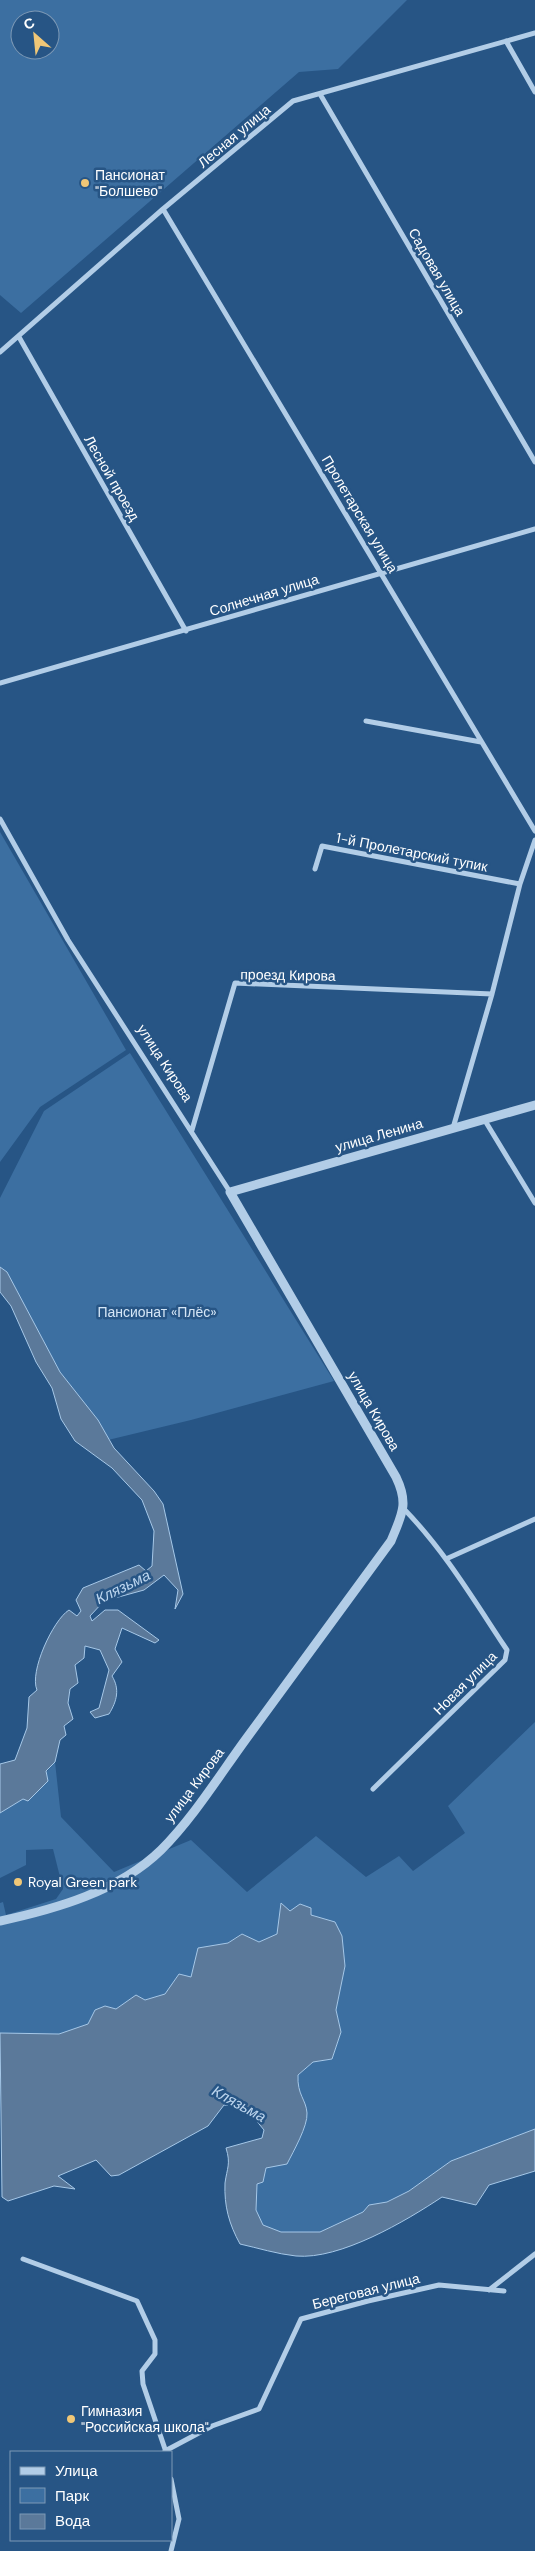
<svg xmlns="http://www.w3.org/2000/svg" width="535" height="2551" font-family="'DM Sans',sans-serif">
<style>
.green{fill:#3c6fa1;fill-rule:evenodd}
.water{fill:#5b799a;stroke:#a6c8e8}
.lines{fill:none;stroke-linecap:round;stroke-linejoin:round}
.minor{stroke:#b2cde7;stroke-width:5}
.tertiary{stroke:#b2cde7;stroke-width:9}
.poi-dot{fill:#f0c777;stroke:#275585;stroke-width:2}
.labels{text-anchor:middle;dominant-baseline:central;stroke-width:5;stroke-linejoin:round;paint-order:stroke}
.street-label{font-size:14px;fill:#fff;stroke:#275585}
.poi-label{font-size:14px;fill:#fff;stroke:#275585;text-anchor:start}
.park-label{font-size:14px;fill:#d5e6f6;stroke:#275585}
.water-label{font-size:15px;font-style:italic;fill:#bdd6ef;stroke:#275585}
</style>
<rect width="100%" height="100%" fill="#275585"/>
<path class="green" d="M0 0H407L338 69 299 72 21 313 0 295ZM20 20H50V50H20Z
M0 832 126 1050 40 1107 0 1162Z
M130 1053 334 1381 191 1420 108 1440 98 1420 60 1372 7 1273 0 1267V1198L44 1111Z
M535 1722V2129L451 2161 409 2191 387 2202 369 2205 363 2212 320 2232H281L263 2226 256 2210 257 2184 263 2182 266 2168 307 2113 297 2089 298 2075 313 2062 332 2059 341 2032 336 2010 345 1966 342 1936 277 1934 259 1942 241 1934 228 1943 199 1948 191 1978 179 1974 165 1994 145 2000 136 1995 116 2009 105 2006 95 2010 88 2024 59 2034 0 2033V1903L3 1902 6 1915 56 1899 63 1889 53 1849 26 1850V1865L0 1878V1813L23 1799 55 1762 61 1817 114 1872 191 1840 247 1892 316 1836 366 1877 399 1856 413 1871 465 1833 448 1806Z"/>
<path class="water" d="M0 1267 7 1272 60 1372 98 1420 114 1448 154 1491 163 1504 183 1594 175 1609 178 1590 164 1575 144 1590 104 1601 90 1616 92 1621 105 1610H118L159 1640 155 1643 122 1628 115 1649 122 1662 112 1676C120 1689 117 1701 109 1714L95 1718 90 1712 99 1708 109 1670 100 1650 85 1646 84 1658 75 1665 78 1683 70 1689 68 1703 73 1719 64 1726 66 1735 60 1740 55 1762 46 1771 48 1781 28 1801 23 1799 0 1813V1764L15 1760 27 1728 29 1697 37 1690C29 1672 53 1620 69 1610L77 1616 81 1611 76 1600 83 1588 139 1565 146 1571 152 1566 154 1531 142 1500 112 1468 75 1441 61 1419 52 1388 36 1362 11 1306 0 1292Z
M281 1903 290 1911 300 1904 311 1908V1915L335 1922 342 1936 345 1966 336 2010 341 2032 332 2059 313 2062 298 2075C297 2095 306 2099 307 2113 308 2126 293 2152 287 2164L266 2168 263 2182 257 2184 256 2210 263 2225 281 2232H320L363 2212 369 2205 387 2202 409 2191 451 2161 535 2129V2171L489 2185 476 2205 442 2197C406 2221 340 2260 296 2256 277 2254 258 2248 240 2244 229 2224 224 2206 225 2183 227 2168 231 2164 226 2148L262 2138 264 2130 246 2108 224 2105 208 2126 119 2175 111 2176 96 2160 58 2176 75 2189 54 2186 8 2201 2 2197 0 2033 59 2034 88 2024 95 2010 105 2006 116 2009 136 1995 145 2000 165 1994 179 1974 191 1977 198 1948 228 1943 242 1934 259 1942 277 1934Z"/>
<g class="lines">
<path class="minor" d="M506 41 535 92
M320 94 535 462
M163 209 535 831
M19 337 186 631
M0 352 163 209 293 101 535 33
M0 683 535 529
M366 721 481 742
M0 819 68 940 230 1192
M315 869 322 846 520 884
M484 1119 535 1203
M453 1128 492 994 520 884 535 840
M192 1130 235 983 492 994
M446 1559 535 1519
M373 1789 505 1660 507 1650 503 1644C472 1597 443 1549 404 1509
M23 2259 137 2301 155 2340V2354L142 2371 143 2384 166 2452
M489 2290 535 2254
M165 2451 212 2426 259 2409 301 2319 368 2301 439 2285 504 2291
M171 2551 179 2519 171 2479"/>
<path class="tertiary" d="M0 1921C56 1909 119 1891 161 1850 193 1818 219 1776 246 1739 294 1673 343 1607 391 1541 402 1514 409 1504 396 1477L230 1192 535 1105"/>
</g>
<g class="poi-dot">
<circle cx="85" cy="183" r="5"/>
<circle cx="18" cy="1882" r="5"/>
<circle cx="71" cy="2419" r="5"/>
</g>
<g class="labels">
<g class="street-label">
<text transform="translate(234 136) rotate(-40)">Лесная улица</text>
<text transform="translate(437 272) rotate(60)">Садовая улица</text>
<text transform="translate(112 478) rotate(60)">Лесной проезд</text>
<text transform="translate(360 514) rotate(59)">Пролетарская улица</text>
<text transform="translate(264 595) rotate(-17)">Солнечная улица</text>
<text transform="translate(412 852) rotate(11)">1-й Пролетарский тупик</text>
<text transform="translate(288 975) rotate(1)">проезд Кирова</text>
<text transform="translate(165 1063) rotate(57)">улица Кирова</text>
<text transform="translate(379 1135) rotate(-16)">улица Ленина</text>
<text transform="translate(374 1411) rotate(60)">улица Кирова</text>
<text transform="translate(465 1683) rotate(-45)">Новая улица</text>
<text transform="translate(194 1785) rotate(-53)">улица Кирова</text>
<text transform="translate(366 2291) rotate(-14)">Береговая улица</text>
</g>
<g class="poi-label">
<text x="95" y="175">Пансионат<tspan x="95" dy="16">"Болшево"</tspan></text>
<text x="28" y="1882">Royal Green park</text>
<text x="81" y="2411">Гимназия<tspan x="81" dy="16">"Российская школа"</tspan></text>
</g>
<g class="park-label">
<text x="157" y="1312">Пансионат «Плёс»</text>
</g>
<g class="water-label">
<text transform="translate(123 1587) rotate(-26)">Клязьма</text>
<text transform="translate(239 2104) rotate(29)">Клязьма</text>
</g>
</g>
<rect x="10" y="2451" width="162" height="90" fill="#275585" stroke="#7d99b6"/>
<rect x="20" y="2467" width="25" height="8" fill="#b2cde7" stroke="#7d99b6"/>
<text x="55" y="2476" font-size="15" fill="#ffffff">Улица</text>
<rect x="20" y="2488" width="25" height="15" fill="#3c6fa1" stroke="#7d99b6"/>
<text x="55" y="2501" font-size="15" fill="#ffffff">Парк</text>
<rect x="20" y="2514" width="25" height="15" fill="#5b799a" stroke="#7d99b6"/>
<text x="55" y="2526" font-size="15" fill="#ffffff">Вода</text>
<g transform="translate(35 35) rotate(333)"><circle r="24" fill="#275585" stroke="#7d99b6"/>
<path d="M0-4L9 19L0 12L-9 19Z" fill="#f0c777"/>
<text y="-8" font-size="14" font-weight="bold" text-anchor="middle" fill="#ffffff">С</text>
</g>
</svg>
